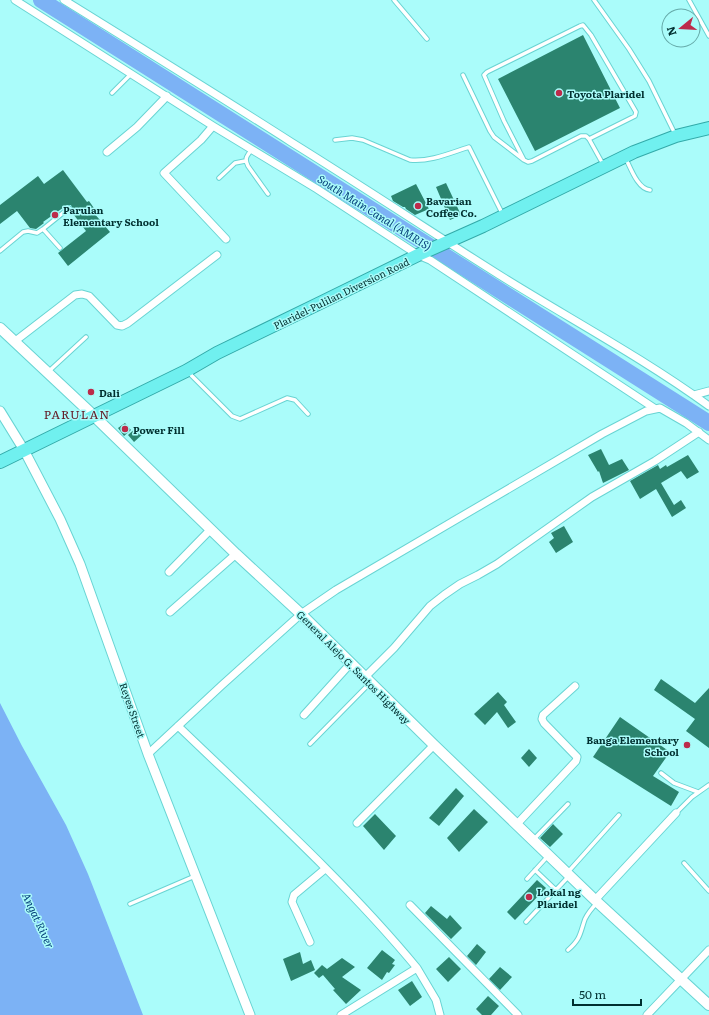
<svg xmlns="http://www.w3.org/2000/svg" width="709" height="1015" font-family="Literata,serif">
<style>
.water{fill:#7cb2f5}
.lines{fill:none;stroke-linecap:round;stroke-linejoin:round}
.river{stroke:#7cb2f5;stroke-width:16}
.building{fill:#2b846f}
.service-casing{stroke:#69d4d3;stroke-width:5.5}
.minor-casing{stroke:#69d4d3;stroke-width:9}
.tertiary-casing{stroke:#69d4d3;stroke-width:11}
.secondary-casing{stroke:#69d4d3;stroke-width:12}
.trunk-casing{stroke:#32aaa9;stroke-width:14}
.service{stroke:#fff;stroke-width:3.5}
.minor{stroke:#fff;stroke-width:7}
.tertiary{stroke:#fff;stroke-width:9}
.secondary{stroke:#fff;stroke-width:10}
.trunk{stroke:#70f0ef;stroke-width:12}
.poi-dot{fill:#bc2b4a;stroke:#aafcfa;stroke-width:1.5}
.labels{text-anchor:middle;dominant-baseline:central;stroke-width:3;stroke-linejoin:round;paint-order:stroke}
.poi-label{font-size:10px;font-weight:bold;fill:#002f2f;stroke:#aafcfa;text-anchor:start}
.street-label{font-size:10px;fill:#002f2f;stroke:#aafcfa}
.water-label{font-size:11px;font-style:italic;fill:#08417c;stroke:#aafcfa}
.quarter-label{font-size:12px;letter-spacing:1px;fill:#65202b;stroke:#aafcfa}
</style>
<rect width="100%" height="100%" fill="#aafcfa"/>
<path class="water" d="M0 703 22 746 66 825 88 874 143 1015H0Z"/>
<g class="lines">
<path class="river" d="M41 0 709 423"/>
</g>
<path class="building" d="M583 35 620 108 535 151 498 79Z
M63 170 87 202 89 201 96 211 94 213 110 232 68 266 58 253 86 231 71 211 72 208 71 205H67L43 222 44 223 36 229 30 228 17 211 0 224V205L38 176 44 184Z
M446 183 461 215 450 220 436 187Z
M416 184 429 209 415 215 406 209 405 207H403L393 201 391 196Z
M125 423 131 430 124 436 118 428Z
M138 426 144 433 134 442 128 435Z
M601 449 609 465 622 459 629 470 603 483 599 471 598 472 588 455Z
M688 455 699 472 687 479 681 471 661 483 674 505 681 500 686 508 672 517 656 489 640 499 630 481 658 465 660 469 666 465 667 467Z
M564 526 573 542 556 553 549 542 554 538 551 533Z
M661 679 695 703 709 688V748L686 731 695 719 654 690Z
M498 692 507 702 504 705 516 722 508 728 497 712 485 725 474 714Z
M620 717 670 752 653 776 679 792 671 806 593 757Z
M529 749 537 758 529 767 521 758Z
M456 788 464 796 439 826 429 818Z
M474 809 488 822 459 852 447 838Z
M375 814 396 836 384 850 363 826Z
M553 824 563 834 550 847 540 838Z
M537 880 546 888 515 920 507 912Z
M431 906 447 919 450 915 462 928 451 939 425 913Z
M477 944 486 952 476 965 467 956Z
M382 950 395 960 392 964 395 965 389 973 387 972 382 980 367 968Z
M300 952 303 964 311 960 315 970 291 981 283 959Z
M449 957 461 969 448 982 436 969Z
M342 958 355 967 342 977 361 990 346 1004 333 990 335 989 323 975 319 978 314 973 322 965 327 969Z
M500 967 512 977 500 990 489 979Z
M412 981 422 997 410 1006 398 990Z
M488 996 499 1006 491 1015H482L476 1009Z"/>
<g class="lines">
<defs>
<path id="service" d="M394 0 427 39
M594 0 629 49 649 81 675 134
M689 0 709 36
M463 75 490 131 494 137 524 160 528 162 532 161 581 136H586L589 139 604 166
M112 93 131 74
M335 140 352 138 363 140 410 160C430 162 450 153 469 147L503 215
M252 149C247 156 244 158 248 166L268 194
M626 159C631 169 638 189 650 190
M524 160 504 121 484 75 487 72 580 26 583 25 591 35 636 112 635 116 589 139
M219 178 235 163 245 161
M43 229 69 208
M0 251 23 232 28 231 37 233 43 229 60 248
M48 372 86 337
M189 373 232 416 240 419 287 398 295 400 308 414
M310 744 370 683
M661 773 674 783 698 792
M676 813 692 797 709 785
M534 839 568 804
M684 863 709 891
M535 870 556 890
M568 872 619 815
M527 879 548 856
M130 904 195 876
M526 922 569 876
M568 950C581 939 580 933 585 919 588 913 592 908 597 903"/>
<path id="minor" d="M15 0 213 126 317 189 418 255 430 260 654 408
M64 0C140 47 216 94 291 142 362 186 431 232 501 276 570 319 643 358 709 406
M213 126 201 140 164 173 226 239
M107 152 137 127 167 96
M14 342 75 295 82 294 89 296 117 325 122 326 128 323 217 255
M694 395 709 391
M169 572 211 529
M170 612 236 554
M365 677 394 648 430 606 444 595 460 584 478 575 497 564 592 497 655 461 699 432
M304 715 351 663
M178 726C259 804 345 881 417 968
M148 754 221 686 301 614 336 590 602 434 646 411 660 408 686 423 709 440
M357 823 434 745
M517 824 576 761 577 757 544 723 542 719 543 715 575 686
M595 900 676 813
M410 905 518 1015
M310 942 292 902 294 895 325 869
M341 1015 417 968 436 1000 440 1015
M647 1015 709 950"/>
<path id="tertiary" d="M0 411 24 450 60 519 80 564 148 754 250 1015"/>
<path id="secondary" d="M0 328 94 416 236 554 301 614 434 745 595 900 709 1005"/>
<path id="trunk" d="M0 462 94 416 186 371 217 353 318 304 418 255 483 226 634 152 676 136 709 128"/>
</defs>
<use href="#service" class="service-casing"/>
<use href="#minor" class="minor-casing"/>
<use href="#tertiary" class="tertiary-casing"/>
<use href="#secondary" class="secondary-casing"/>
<use href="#trunk" class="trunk-casing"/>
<use href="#service" class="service"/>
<use href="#minor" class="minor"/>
<use href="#tertiary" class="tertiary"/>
<use href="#secondary" class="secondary"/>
<use href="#trunk" class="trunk"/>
</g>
<g class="poi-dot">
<circle cx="559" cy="93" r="4"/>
<circle cx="418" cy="206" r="4"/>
<circle cx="55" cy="215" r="4"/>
<circle cx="91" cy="392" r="4"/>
<circle cx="125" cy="429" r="4"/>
<circle cx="687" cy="745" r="4"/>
<circle cx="529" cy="897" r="4"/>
</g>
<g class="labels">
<g class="poi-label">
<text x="567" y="93">Toyota Plaridel</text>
<text x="426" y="200">Bavarian<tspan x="426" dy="12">Coffee Co.</tspan></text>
<text x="63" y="209">Parulan<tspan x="63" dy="12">Elementary School</tspan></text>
<text x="99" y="392">Dali</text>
<text x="133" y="429">Power Fill</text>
<text x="679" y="739" text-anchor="end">Banga Elementary<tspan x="679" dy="12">School</tspan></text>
<text x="537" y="891">Lokal ng<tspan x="537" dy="12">Plaridel</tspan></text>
</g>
<g class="street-label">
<text transform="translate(341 293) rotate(-26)">Plaridel-Pulilan Diversion Road</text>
<text transform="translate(354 667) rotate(45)">General Alejo G. Santos Highway</text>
<text transform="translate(133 710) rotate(71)">Reyes Street</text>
</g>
<g class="water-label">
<text transform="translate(375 212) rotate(32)">South Main Canal (AMRIS)</text>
<text transform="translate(39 920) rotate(65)">Angat River</text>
</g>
<g class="quarter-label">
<text x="77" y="414">PARULAN</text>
</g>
</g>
<g transform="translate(681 28) rotate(252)"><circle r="19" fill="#aafcfa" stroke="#66aaa9"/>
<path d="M0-3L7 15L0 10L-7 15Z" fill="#bc2b4a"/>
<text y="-6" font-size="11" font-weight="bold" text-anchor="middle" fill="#002f2f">N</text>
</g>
<path d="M573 999v6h68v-6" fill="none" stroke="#002f2f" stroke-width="2"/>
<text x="579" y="999" font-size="12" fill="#002f2f" stroke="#aafcfa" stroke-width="3" paint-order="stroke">50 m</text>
</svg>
